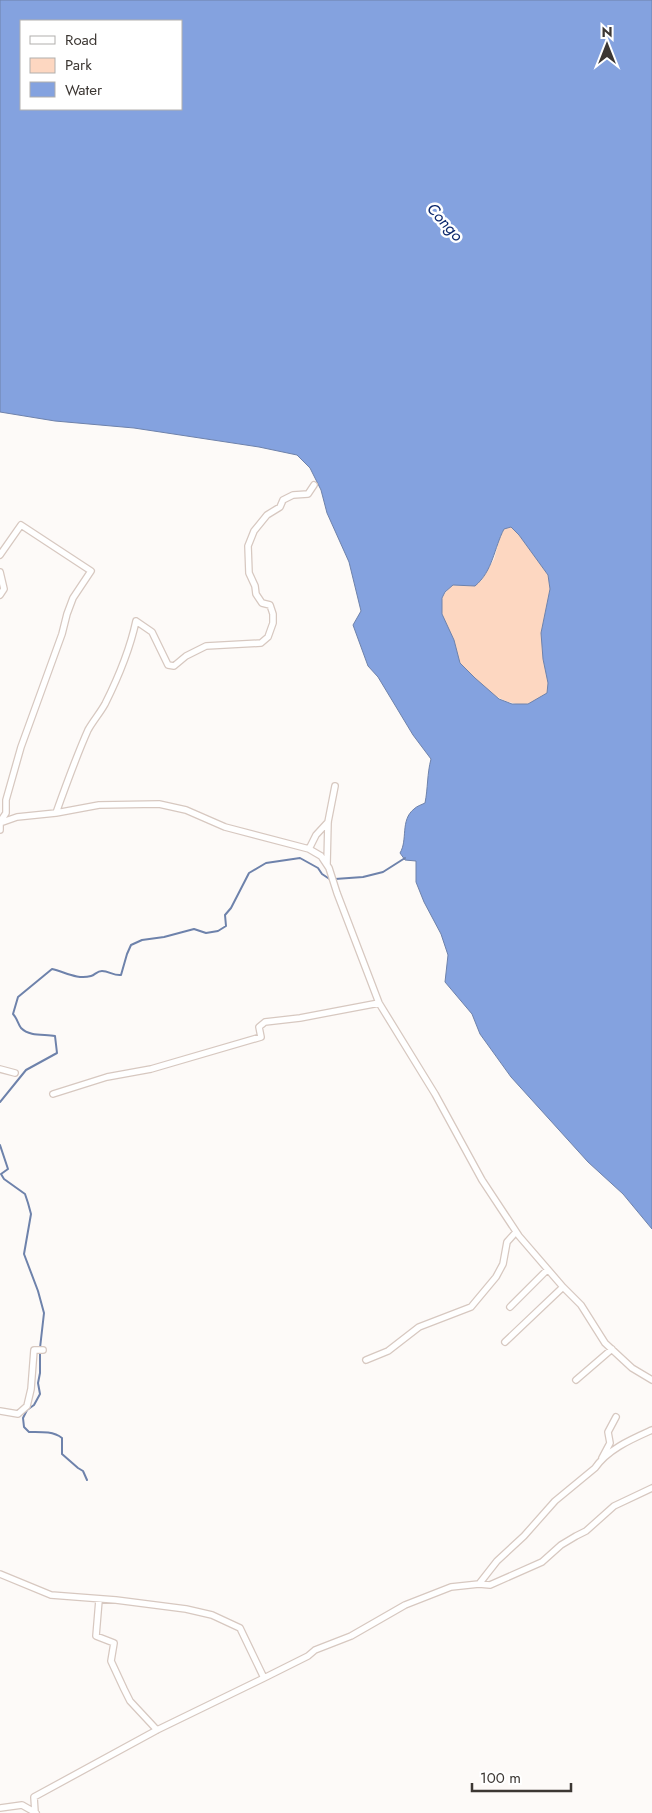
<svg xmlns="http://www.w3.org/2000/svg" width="652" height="1813" font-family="Jost,sans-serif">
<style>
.green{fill:#fdd7c1}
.water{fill:#84a2df;stroke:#6e82ab;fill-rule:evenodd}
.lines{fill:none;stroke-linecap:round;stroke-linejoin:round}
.stream{stroke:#6e82ab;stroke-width:2}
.minor-casing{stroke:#d7c8c0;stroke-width:8}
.minor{stroke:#fff;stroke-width:5.5}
.labels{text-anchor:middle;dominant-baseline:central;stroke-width:5;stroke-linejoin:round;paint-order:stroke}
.water-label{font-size:16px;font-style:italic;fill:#0c286d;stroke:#fff}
</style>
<rect width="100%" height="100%" fill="#fdfaf8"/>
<path class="green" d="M511 527 519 535 548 575 550 589 541 633 543 659 548 683 547 693C541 696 534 703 527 704 503 708 474 682 461 664 456 657 457 647 453 639 444 617 431 603 453 585L466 586 481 581 494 559 500 537 504 528Z"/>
<path class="water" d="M0 0H652V1229L623 1194 588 1162 511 1077 480 1034 472 1014 445 982 448 955 441 934 424 902 416 882V861L405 860 400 853C408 840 400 820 414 809 417 806 421 805 425 803 428 788 427 774 431 759L413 735 378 677 368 666 353 625 361 611 349 562 327 513 321 490 310 468 297 455 259 447 134 428 55 421 0 412ZM21 21H181V109H21ZM511 527 519 535 548 575 550 589 541 633 543 659 548 683 547 693 528 704H512L499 699 475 678 460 663 454 640 442 614V598L445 592 453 585 475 586C493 571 494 548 504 529Z"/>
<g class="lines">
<path class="stream" d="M335 879 363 877 383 872 405 858
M0 1102 26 1070 57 1053 55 1036C44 1034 30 1037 21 1028 18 1024 17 1018 13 1014L18 997 52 969C65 972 77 980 91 976 95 975 97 971 102 971 109 971 114 976 121 975L127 954 131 945 142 940 164 937 194 929 206 933 218 931 226 926 225 915 231 908 249 873 266 863 300 858 318 868 322 874 331 880
M0 1145 8 1169 1 1174 4 1179 25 1194 28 1203 31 1214 24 1254 38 1291 44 1313 40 1348
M40 1353V1373L38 1383 40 1394 34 1405 27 1410 23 1418 24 1427 29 1432C40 1432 53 1431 62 1438V1454L78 1468 83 1471 87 1480"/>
<defs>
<path id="minor" d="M0 555 21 525 91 571 73 598 67 614 62 634 21 747 6 800V813L0 822V830
M0 572 4 589 0 595
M56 813C66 785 76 757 88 730 93 721 100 713 105 704 118 678 130 649 136 621L152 632 168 665 174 666 186 656 206 646 261 643 268 637 273 623V614L270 605 262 603 256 594 255 586 249 573 248 546 254 531 267 515 280 507 283 500 293 495 308 494 314 485
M0 823 17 817 56 813 99 805 159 804 186 810 225 827 309 849 321 856 329 868 337 893 379 1003 435 1094 482 1180 519 1236 563 1287 581 1305 605 1343 632 1368 652 1380
M309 849 316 835 328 822
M327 864 328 822 335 786
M0 1069 15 1073
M53 1094 107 1077 151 1069 261 1037 259 1027 265 1022 300 1018 379 1003
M510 1307 547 1270
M505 1342 563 1287
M366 1360 388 1351 419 1327 471 1307 496 1277 503 1264 507 1242 516 1232
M576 1380 612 1349
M0 1411 18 1414 27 1406 31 1389 34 1350H43
M602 1458 610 1443 608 1432 616 1417
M0 1574 51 1595 116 1600 186 1609 212 1615 240 1628 264 1678
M479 1584 490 1585 542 1562 561 1545 576 1536 586 1531 614 1506 652 1488
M99 1600 96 1636 114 1643 111 1661 124 1689 130 1701 157 1730
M0 1808 22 1805 36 1813
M35 1812 34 1797 157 1730 264 1678 308 1656 315 1650 351 1636 405 1605 451 1587 479 1584 497 1561 524 1536 555 1501 595 1468C608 1449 632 1439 652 1430"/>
</defs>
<use href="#minor" class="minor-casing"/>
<use href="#minor" class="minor"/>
</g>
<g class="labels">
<g class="water-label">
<text transform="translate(445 222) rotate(48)">Congo</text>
</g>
</g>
<rect x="20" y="20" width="162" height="90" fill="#ffffff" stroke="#b1afad"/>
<rect x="30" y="36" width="25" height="8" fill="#ffffff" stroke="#b1afad"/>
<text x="65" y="45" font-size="15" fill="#3c3733">Road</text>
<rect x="30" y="58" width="25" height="15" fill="#fdd7c1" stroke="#b1afad"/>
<text x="65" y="70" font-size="15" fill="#3c3733">Park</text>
<rect x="30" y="82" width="25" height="15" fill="#84a2df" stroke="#b1afad"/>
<text x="65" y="95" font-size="15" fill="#3c3733">Water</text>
<g transform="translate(607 45)" stroke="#ffffff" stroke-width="4" paint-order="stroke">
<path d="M0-4L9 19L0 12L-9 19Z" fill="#3c3733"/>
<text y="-8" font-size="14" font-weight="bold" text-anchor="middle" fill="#3c3733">N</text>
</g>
<path d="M472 1783v8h99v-8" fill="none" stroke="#3c3733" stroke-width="2.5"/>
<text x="480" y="1783" font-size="15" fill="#3c3733" stroke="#ffffff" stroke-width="4" paint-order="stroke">100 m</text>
</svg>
